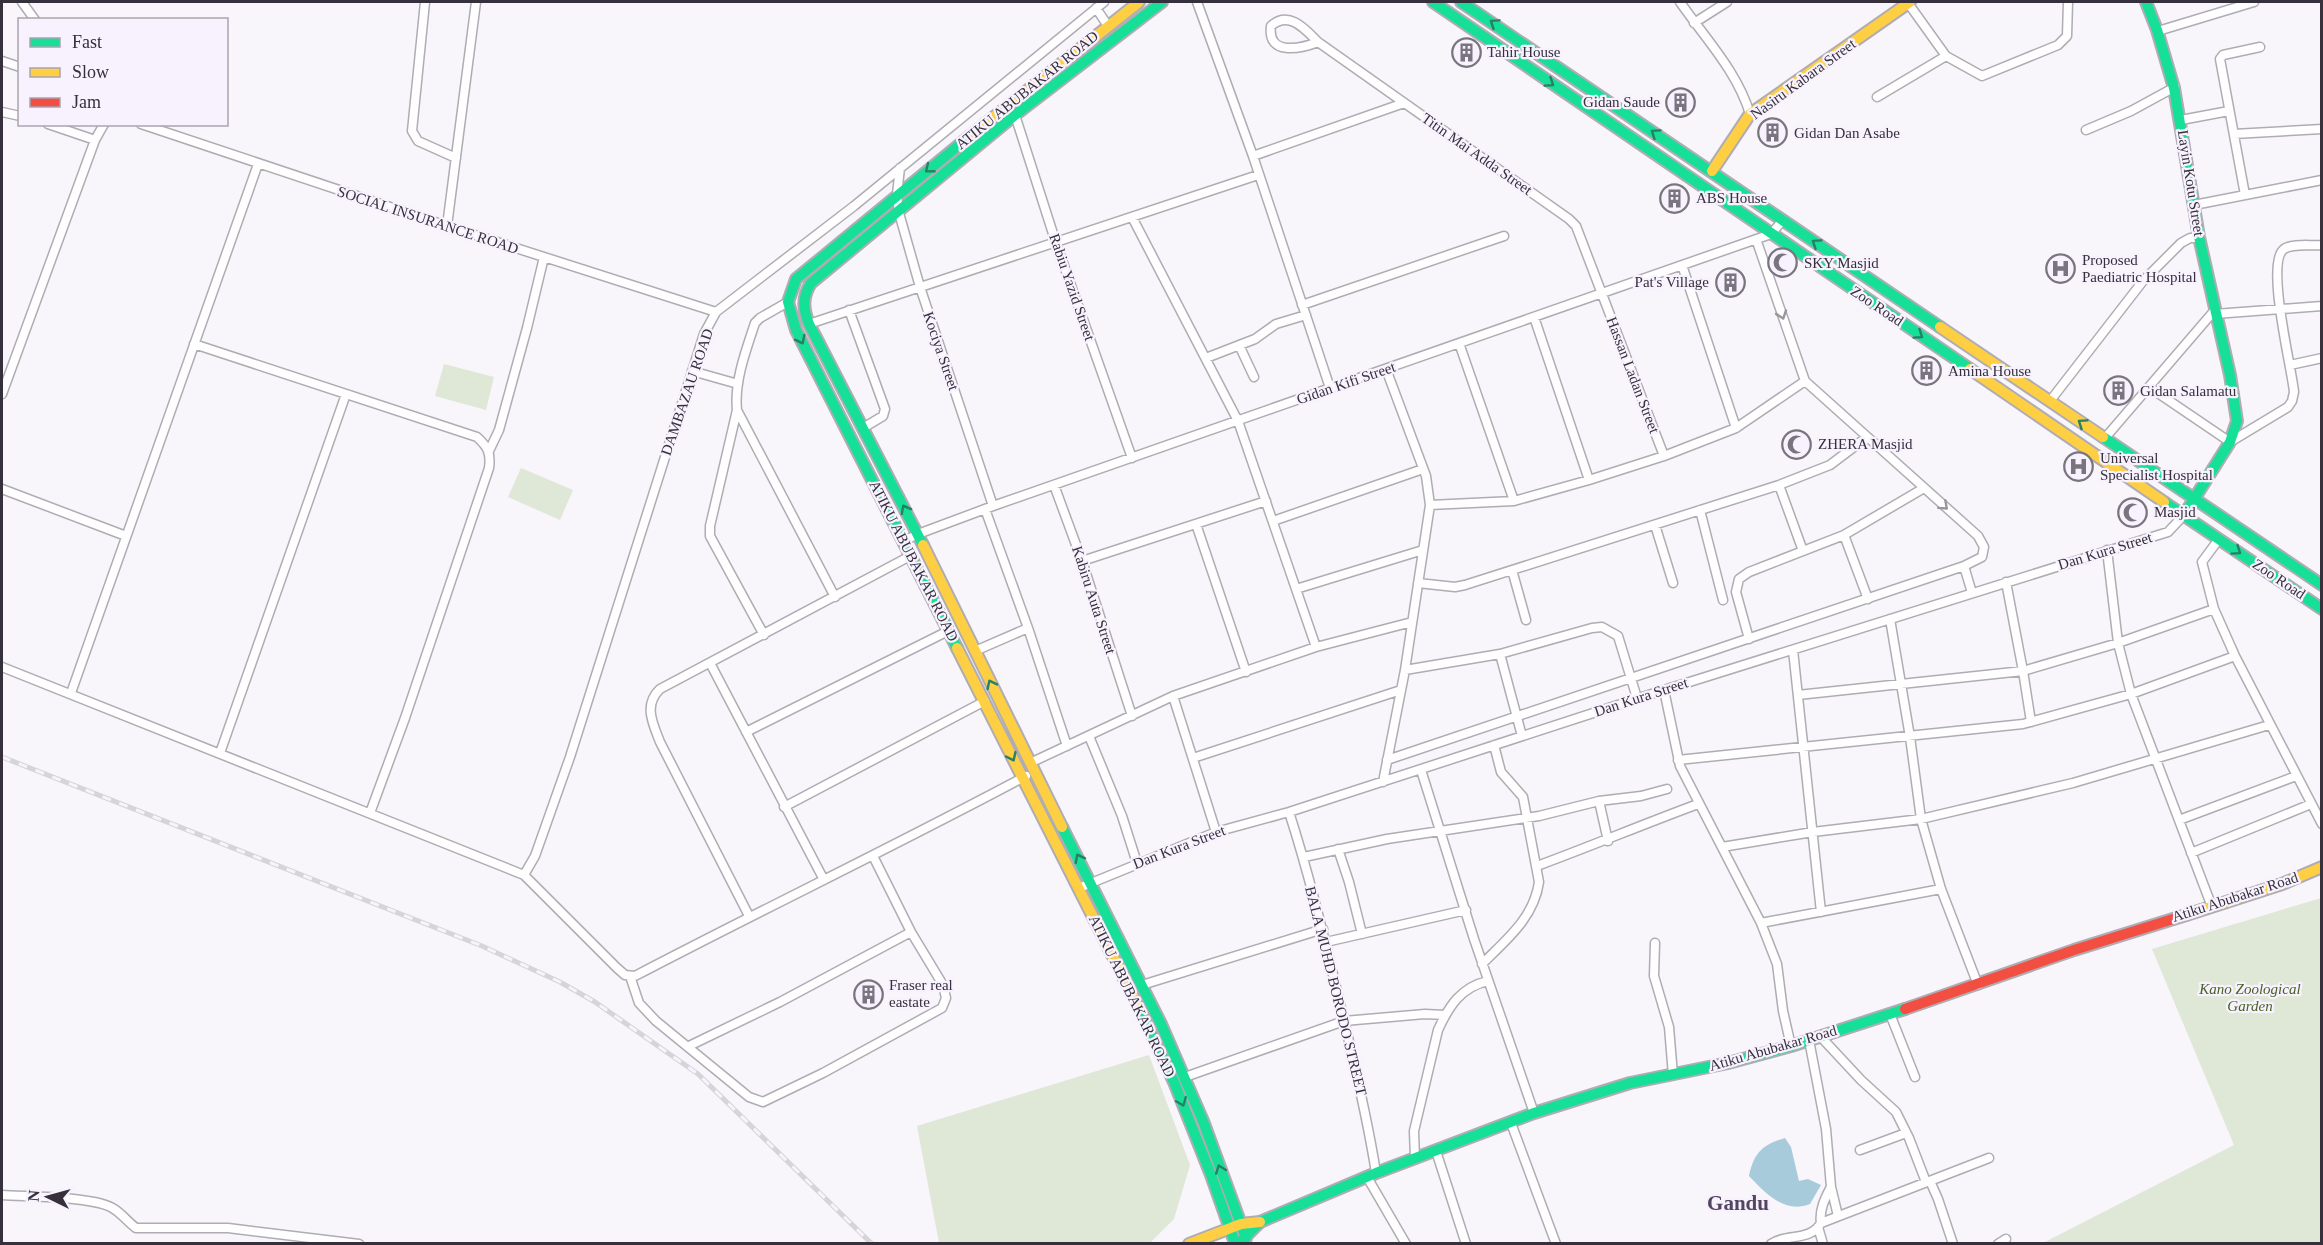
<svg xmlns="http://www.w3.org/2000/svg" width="2323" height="1245" font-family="'Times New Roman',serif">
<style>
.green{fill:#dfe7d6}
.water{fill:#a8cbdc}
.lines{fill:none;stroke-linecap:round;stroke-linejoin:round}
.street-casing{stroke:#afacb4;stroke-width:11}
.fast-casing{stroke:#afacb4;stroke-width:14}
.slow-casing{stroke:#afacb4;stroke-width:14}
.jam-casing{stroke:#afacb4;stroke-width:14}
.street{stroke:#fefefe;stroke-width:8}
.fast{stroke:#16e098;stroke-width:10}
.slow{stroke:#ffcf43;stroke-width:10}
.jam{stroke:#f24e42;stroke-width:10}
.rail-casing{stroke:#d5d4d6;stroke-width:5}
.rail{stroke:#f7f2fe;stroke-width:3;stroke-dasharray:9;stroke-linecap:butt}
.oneway{stroke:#277f65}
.oneway2{stroke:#9a979c}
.labels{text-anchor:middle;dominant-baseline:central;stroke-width:4.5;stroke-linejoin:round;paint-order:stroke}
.poi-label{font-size:15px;fill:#35303b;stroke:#f7f2fe;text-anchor:start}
.street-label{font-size:15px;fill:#35303b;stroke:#f7f2fe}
.park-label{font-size:15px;font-style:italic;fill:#486224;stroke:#f7f2fe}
.district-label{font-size:21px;font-weight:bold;fill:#524660;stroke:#f7f2fe}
</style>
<rect width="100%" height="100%" fill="#f8f5fb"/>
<path class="green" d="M444 364 494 377 486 410 435 396Z
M521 468 573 490 560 520 508 497Z
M2321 898V1243H2043L2234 1145 2152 949Z
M1149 1055 1190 1165 1174 1219 1150 1243H939L917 1126Z"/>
<path class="water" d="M1785 1138 1791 1147 1799 1181 1808 1179 1821 1185 1810 1204C1785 1214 1766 1194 1749 1176 1754 1153 1762 1145 1785 1138Z"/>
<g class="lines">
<defs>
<path id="street" d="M22 2 35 20
M425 2 412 131 418 141 456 158
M1197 2 1253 156 1330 388
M1680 2C1705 38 1737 71 1750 114
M1908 3 1946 56 1982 76 2058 45 2067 36 2068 2
M1096 8 1108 26
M1694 23 1727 2
M2158 31 2254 2
M1318 42C1300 49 1267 56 1271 26 1289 10 1305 29 1318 42L1569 219 1576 226 1664 456
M2 61 20 67
M1877 97 1946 56
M2 112 20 116
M1015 115 1056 243 1132 458
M2181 120 2229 111
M48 124 95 140
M141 124 447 226 716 312
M2086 130 2131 111 2175 87
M2234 134 2322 129
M1253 156 1404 103
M900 168 897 194 899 213 920 287 993 506
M2245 195 2220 59 2223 55 2260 47
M2194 205 2322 180
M1132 217 1238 421 1316 647
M447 226 476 2
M1756 239 1805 381 1978 536 1984 547 1982 557 1964 566 1972 593
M1682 265 1736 428
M788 302 760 318 755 323C746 350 734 382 737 410L835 597
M1302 305 1504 236
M849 310 885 409 883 416 863 428
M2215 314 2322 306
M1534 317 1589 480
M809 324 1258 175
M1459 343 1514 501
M194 344 477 437C488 447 491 453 489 468L405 718 370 813
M1239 345 1254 377
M1206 358 1255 339 1276 324 1306 315
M2290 365 2322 358
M692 371 738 384
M2149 387 2230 442 2288 407 2292 401 2294 392C2292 369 2265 262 2284 249 2292 243 2312 246 2322 245
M2 394 95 140 104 124
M2050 401 2143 281 2181 243 2190 238H2199
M737 410 710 526V536L764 635
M2105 438 2214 311
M489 451 499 430 527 328 544 257
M1054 485 1082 561 1132 716
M1779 485 1803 551
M2 489 126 536
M1430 505 1514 501 1589 480 1664 456 1736 428 1805 381
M985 509 1028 628 1067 746
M1700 510 1723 600
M1273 521 1423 469
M1196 524 1246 672
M1655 525 1673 583
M1844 535 1868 599
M2219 539 2202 562 2214 609 2235 656 2322 824
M904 541 918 534 993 506 1771 234 1783 220
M2107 550 2118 643 2131 694 2212 907
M1082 561 1266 501
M1512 570 1526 620
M2006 582 2023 671 2031 722
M1418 583 1455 587 1465 585 1779 485 1830 465 1867 437
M1296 589 1423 550
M1890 619 1910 737 1921 819 1941 889 1978 985
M1749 639 1736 592 1739 579 1749 572 1844 535 1924 488
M1793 650 1821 912
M975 651 1028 628
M1500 654 1522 736
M710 663 824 880
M2 667 524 875 617 968 625 975 635 976C765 908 897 845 1026 776
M1405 670 1500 654 1592 628 1602 627 1618 636 1637 698
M1664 690 1680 766 1761 923 1777 964 1783 1011 1791 1046
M71 693 258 164
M1798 695 2023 671 2118 643 2214 609
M1173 696 1216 832
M746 732 950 630
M1089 736 1122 816 1137 863
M220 753 346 394
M1193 758 1401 690
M1387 760 1964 566
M1678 760 2023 724 2131 694 2235 656
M1030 763 1173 696 1316 647 1412 622
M1421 770 1474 939 1534 1113
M1383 782 1405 670 1430 505 1426 476 1386 369
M1599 801 1608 841
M784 807 985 701
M1289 812C1311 880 1327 950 1344 1020 1356 1071 1368 1121 1376 1173
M2179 820 2296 776
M1722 847 1813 832 1921 819 2073 783 2269 725
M1338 849 1349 882 1362 934
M2191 853 2311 804
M1304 857 1387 839 1539 816 1599 801 1641 796 1667 789
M1537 866C1591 846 1644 824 1698 804
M524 875 535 856 570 757 704 334 716 312 854 206 1104 2
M1079 888 1216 832 1289 812 1664 690 2168 532 2184 515
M749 916 660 742C653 724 643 705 660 689L912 555
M1761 923 1941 889
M1326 942 1466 910
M1655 943 1654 976 1669 1027 1673 1075
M1482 964C1506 940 1534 918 1539 882L1523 797 1501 772 1494 745
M630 976 639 1003 656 1021 749 1097 763 1102 823 1073 942 1008 946 998 943 985 911 932 873 856
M1142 985 1323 929
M1890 1014 1915 1077
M1820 1036 1861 1080 1896 1112 1909 1138 1926 1182
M1809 1040 1826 1129 1831 1187 1838 1216
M689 1046 780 1002 911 932
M1185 1077 1344 1021 1425 1014 1445 1015
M1511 1123 1556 1244
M1860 1150 1906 1133
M1436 1151 1466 1244
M1415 1159 1414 1131 1438 1030C1449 1006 1461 987 1488 981
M1367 1177 1406 1244
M1930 1181 1938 1199 1953 1244
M2 1195C26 1197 96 1196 114 1209 122 1214 128 1222 136 1228H228L359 1244
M1821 1223C1819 1210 1825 1198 1831 1187
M1818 1227 1823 1244
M1771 1244C1786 1233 1810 1242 1821 1223L1989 1158
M1998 1244 2006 1239"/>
<path id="fast" d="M1433 2 1970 369
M1461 2 1940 327
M2146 2 2157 30 2174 88 2199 237 2230 375 2237 421 2230 442 2184 515
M2103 437 2322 585
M2164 502 2322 609
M923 545 809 324C803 309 802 297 811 283L1015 115 1162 2
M957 648 796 330 788 302 796 279 970 136
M1062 827 1161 1024 1203 1121 1246 1238
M1136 1002 1174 1082 1211 1175 1235 1243
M1243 1239 1260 1222 1376 1173 1534 1113 1630 1083 1728 1063 1791 1046 1905 1009"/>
<path id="slow" d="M970 136 1139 2
M1712 171 1750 114 1910 2
M1940 327 2103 437
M1970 369 2164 502
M923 545 1062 827
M957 648 1136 1002
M2186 915 2282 884 2322 867
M1189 1244 1241 1224 1260 1222"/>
<path id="jam" d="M1905 1009 2074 950 2186 915"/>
</defs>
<use href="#street" class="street-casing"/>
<use href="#fast" class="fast-casing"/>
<use href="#slow" class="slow-casing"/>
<use href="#jam" class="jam-casing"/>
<use href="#street" class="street"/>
<use href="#fast" class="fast"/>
<use href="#slow" class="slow"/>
<use href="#jam" class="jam"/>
<defs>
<path id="rail" d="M2 757 482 946 560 982 595 1002 698 1074 872 1244"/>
</defs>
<use href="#rail" class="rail-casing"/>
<use href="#rail" class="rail"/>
</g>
<defs><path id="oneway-chevron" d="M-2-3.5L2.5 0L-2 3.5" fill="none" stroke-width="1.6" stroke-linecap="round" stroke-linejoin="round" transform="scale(1.5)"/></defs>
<g class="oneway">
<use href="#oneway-chevron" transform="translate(1494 23) rotate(-146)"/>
<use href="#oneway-chevron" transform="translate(1550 83) rotate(34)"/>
<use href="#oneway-chevron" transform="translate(1655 133) rotate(-146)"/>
<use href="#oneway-chevron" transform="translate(929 169) rotate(141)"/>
<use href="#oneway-chevron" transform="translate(1816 243) rotate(-146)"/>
<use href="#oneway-chevron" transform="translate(1919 335) rotate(34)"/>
<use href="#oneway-chevron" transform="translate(801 340) rotate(63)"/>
<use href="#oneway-chevron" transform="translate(2082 423) rotate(-146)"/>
<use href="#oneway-chevron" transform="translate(905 509) rotate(-118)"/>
<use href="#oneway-chevron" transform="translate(2237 551) rotate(34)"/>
<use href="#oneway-chevron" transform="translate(991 684) rotate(-116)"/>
<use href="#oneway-chevron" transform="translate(1012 757) rotate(65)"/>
<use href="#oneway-chevron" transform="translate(1079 858) rotate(-117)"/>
<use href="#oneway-chevron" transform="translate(1182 1102) rotate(68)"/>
<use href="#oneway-chevron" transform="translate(1220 1169) rotate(-110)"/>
</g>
<g class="oneway2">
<use href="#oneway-chevron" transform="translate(1782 315) rotate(71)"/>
<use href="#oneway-chevron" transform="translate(1944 506) rotate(42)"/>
</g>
<defs>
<symbol id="building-ring" viewBox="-11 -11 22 22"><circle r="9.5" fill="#f7f2fe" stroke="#79757e" stroke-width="1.5"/><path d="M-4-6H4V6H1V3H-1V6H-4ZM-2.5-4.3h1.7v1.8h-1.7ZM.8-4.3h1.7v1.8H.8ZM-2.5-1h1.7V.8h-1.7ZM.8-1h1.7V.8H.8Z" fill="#79757e"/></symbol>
<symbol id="mosque-ring" viewBox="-11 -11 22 22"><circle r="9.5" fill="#f7f2fe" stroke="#79757e" stroke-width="1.5"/><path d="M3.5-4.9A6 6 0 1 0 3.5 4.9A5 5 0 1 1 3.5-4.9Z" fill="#79757e"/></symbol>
<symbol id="hospital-ring" viewBox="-11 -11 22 22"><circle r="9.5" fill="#f7f2fe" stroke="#79757e" stroke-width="1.5"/><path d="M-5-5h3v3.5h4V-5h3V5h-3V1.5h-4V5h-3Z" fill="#79757e"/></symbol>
</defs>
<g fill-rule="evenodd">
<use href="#building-ring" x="1450" y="36" width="33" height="33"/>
<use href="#building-ring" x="1664" y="86" width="33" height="33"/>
<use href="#building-ring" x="1756" y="116" width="33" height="33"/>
<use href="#building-ring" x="1658" y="182" width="33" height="33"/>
<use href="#mosque-ring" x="1766" y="246" width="33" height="33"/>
<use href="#hospital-ring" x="2044" y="252" width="33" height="33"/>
<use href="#building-ring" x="1714" y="266" width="33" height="33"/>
<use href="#building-ring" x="1910" y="354" width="33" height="33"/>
<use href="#building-ring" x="2102" y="374" width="33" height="33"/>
<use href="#mosque-ring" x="1780" y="428" width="33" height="33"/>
<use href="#hospital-ring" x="2062" y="450" width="33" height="33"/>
<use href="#mosque-ring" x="2116" y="496" width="33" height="33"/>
<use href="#building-ring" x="852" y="978" width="33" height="33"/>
</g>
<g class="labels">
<g class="poi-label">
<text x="1487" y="52">Tahir House</text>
<text x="1660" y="102" text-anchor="end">Gidan Saude</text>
<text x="1794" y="133">Gidan Dan Asabe</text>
<text x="1696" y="198">ABS House</text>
<text x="2082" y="260">Proposed<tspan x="2082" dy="17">Paediatric Hospital</tspan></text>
<text x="1804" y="263">SKY Masjid</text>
<text x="1709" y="282" text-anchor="end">Pat's Village</text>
<text x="1948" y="371">Amina House</text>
<text x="2140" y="391">Gidan Salamatu</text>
<text x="1818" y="444">ZHERA Masjid</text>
<text x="2100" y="458">Universal<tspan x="2100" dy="17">Specialist Hospital</tspan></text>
<text x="2154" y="512">Masjid</text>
<text x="889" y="985">Fraser real<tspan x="889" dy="17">eastate</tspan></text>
</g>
<g class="street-label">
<text transform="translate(1803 79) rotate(-36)">Nasiru Kabara Street</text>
<text transform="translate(1027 90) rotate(-39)">ATIKU ABUBAKAR ROAD</text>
<text transform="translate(1477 154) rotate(35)">Titin Mai Adda Street</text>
<text transform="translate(2191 183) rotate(81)">Layin Kotu Street</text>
<text transform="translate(428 220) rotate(18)">SOCIAL INSURANCE ROAD</text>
<text transform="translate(1072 287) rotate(71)">Rabiu Yazid Street</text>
<text transform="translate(1877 306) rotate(34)">Zoo Road</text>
<text transform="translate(941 351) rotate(71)">Kociya Street</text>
<text transform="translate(1633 375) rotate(69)">Hassan Ladan Street</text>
<text transform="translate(1346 383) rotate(-19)">Gidan Kifi Street</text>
<text transform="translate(687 392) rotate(-71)">DAMBAZAU ROAD</text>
<text transform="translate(2105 551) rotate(-17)">Dan Kura Street</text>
<text transform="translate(914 561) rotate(63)">ATIKU ABUBAKAR ROAD</text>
<text transform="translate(2279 579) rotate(34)">Zoo Road</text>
<text transform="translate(1094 600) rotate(72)">Kabiru Auta Street</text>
<text transform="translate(1641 697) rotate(-18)">Dan Kura Street</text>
<text transform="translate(1179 847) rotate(-21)">Dan Kura Street</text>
<text transform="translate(2235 897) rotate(-18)">Atiku Abubakar Road</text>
<text transform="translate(1336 991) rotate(76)">BALA MUHD BORODO STREET</text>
<text transform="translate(1132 996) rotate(64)">ATIKU ABUBAKAR ROAD</text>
<text transform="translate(1773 1048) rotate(-16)">Atiku Abubakar Road</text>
</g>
<g class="park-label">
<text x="2250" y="989">Kano Zoological<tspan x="2250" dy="17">Garden</tspan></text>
</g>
<g class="district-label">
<text x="1738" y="1203">Gandu</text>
</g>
</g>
<rect width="2323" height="1245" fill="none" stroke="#35303b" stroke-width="6"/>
<rect x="18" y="18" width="210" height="108" fill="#f7f2fe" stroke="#a9a4b0" stroke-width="1.5"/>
<rect x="30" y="38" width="30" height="9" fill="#16e098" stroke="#a9a4b0" stroke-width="1.5"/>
<text x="72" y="48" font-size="18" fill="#35303b">Fast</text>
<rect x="30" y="68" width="30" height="9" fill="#ffcf43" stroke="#a9a4b0" stroke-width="1.5"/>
<text x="72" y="78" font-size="18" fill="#35303b">Slow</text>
<rect x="30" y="98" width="30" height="9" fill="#f24e42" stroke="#a9a4b0" stroke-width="1.5"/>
<text x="72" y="108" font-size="18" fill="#35303b">Jam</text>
<g transform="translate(48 1197) rotate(275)" stroke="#f7f2fe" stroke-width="4.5" paint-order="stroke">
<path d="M0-4.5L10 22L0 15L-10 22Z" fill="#35303b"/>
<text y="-9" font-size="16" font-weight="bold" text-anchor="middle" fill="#35303b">N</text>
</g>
</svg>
